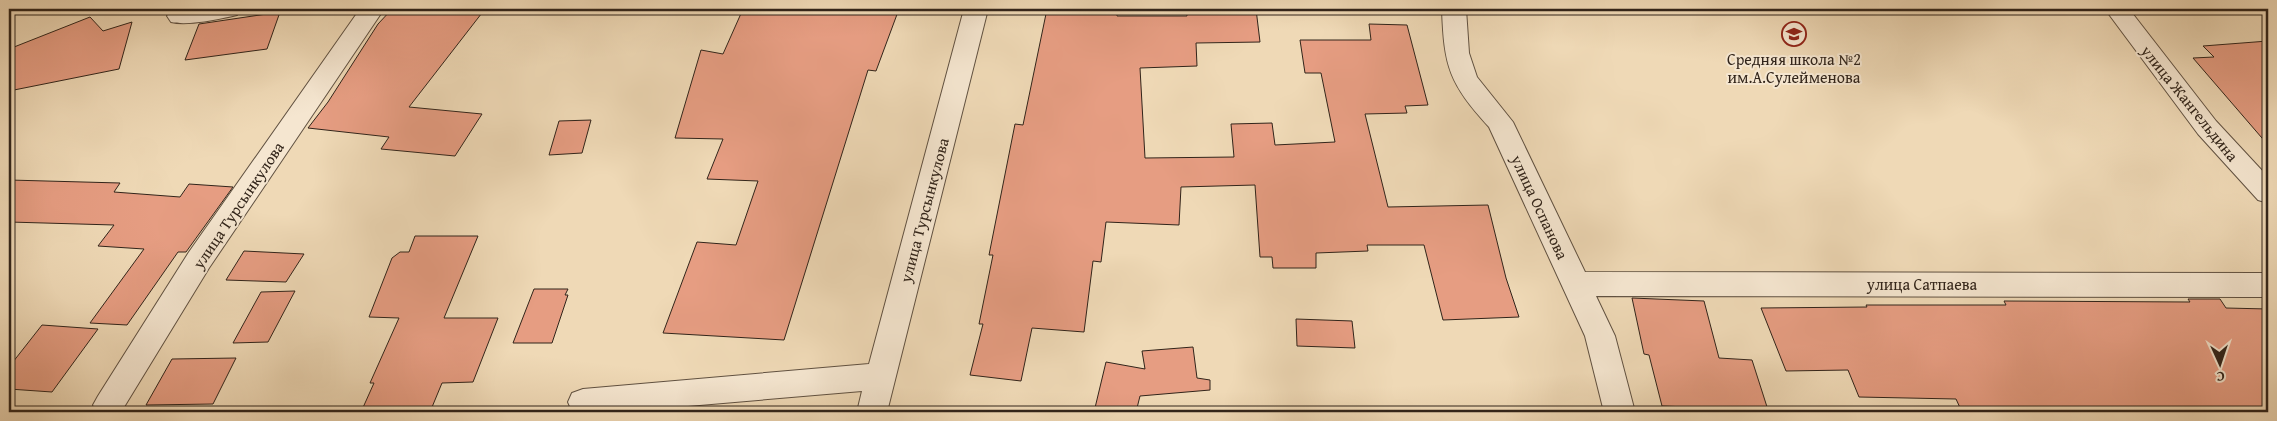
<svg xmlns="http://www.w3.org/2000/svg" width="2277" height="421" font-family="'Gentium Book Plus',serif">
<style>
.building{fill:#e69d82;stroke:#31241a}
.lines{fill:none;stroke-linecap:round;stroke-linejoin:round}
.minor-casing{stroke:#605141;stroke-width:2}
.minor{fill:#f5e6d0;fill-rule:evenodd}
.labels{text-anchor:middle;dominant-baseline:central;stroke-width:4;stroke-linejoin:round;paint-order:stroke}
.poi-label{font-size:16px;fill:#31241a;stroke:#f5e6d0}
.street-label{font-size:16px;fill:#31241a;stroke:#f5e6d0}
</style>
<rect width="100%" height="100%" fill="#efd9b6"/>
<filter id="stains"><feTurbulence type="fractalNoise" baseFrequency=".004" numOctaves="4"/><feColorMatrix values="0 0 0 0 .2 0 0 0 0 .09 0 0 0 0 .02 0 0 0 .5 -.17"/></filter>
<radialGradient id="worn" r=".72"><stop offset=".6" stop-color="#630" stop-opacity="0"/><stop offset="1" stop-color="#630" stop-opacity=".3"/></radialGradient>
<path class="building" d="M392 9H485L409 107 482 114 455 156 381 149 389 137 308 128 328 102 378 24Z
M743 9H899L876 71 868 70 784 340 663 333 697 242 736 245 758 181 707 179 723 139 675 138 701 50 723 54Z
M1047 9H1104V12H1117V16H1187L1186 9H1256L1260 42 1196 43 1197 66 1140 68 1145 158 1234 157 1231 124 1272 123 1275 145 1335 142 1321 73H1305L1300 40H1371L1369 24 1407 25 1428 105 1405 106 1407 113 1365 114 1388 207 1488 205 1506 278 1519 317 1443 320 1424 245H1367L1368 251 1316 253V268H1273L1272 257H1260L1255 185 1181 187 1179 225 1106 222 1101 262 1093 261 1084 332 1032 328 1021 381 970 375 983 324H979L993 255H989L1015 124 1023 125Z
M280 12 267 49 185 60 199 24Z
M90 17 103 31 132 22 119 69 9 91V49Z
M2268 41V145L2193 58 2214 57 2203 46Z
M591 120 582 153 549 155 559 121Z
M9 180 120 183 114 192 180 197 189 184 233 187 186 252H178L127 325 90 323 144 249 98 246 114 225 9 222Z
M415 236H478L444 318H498L473 382 442 383 430 412H361L374 383H370L399 318 369 317 392 258 400 252H409Z
M244 251 304 254 286 282 226 280Z
M534 289H568L565 295H568L552 343H513Z
M295 291 268 342 233 343 261 292Z
M1632 298 1704 301 1719 358 1752 360 1768 410 1662 406 1649 355 1644 354Z
M2188 299H2220L2226 308 2268 309V412H1962L1956 399 1859 397 1848 370 1786 371 1761 308 1867 307 1866 305H2006L2004 301 2190 302Z
M1296 319 1352 321 1355 348 1297 346Z
M42 325 98 329 52 392 9 389V367Z
M1193 347 1197 378 1210 380V390L1140 396 1136 412H1094L1106 362 1145 369 1142 351Z
M236 358 213 404 146 405 172 359Z"/>
<g class="lines">
<defs>
<path id="minor" d="M176 9H241L237 15C220 19 188 26 171 22L167 16 171 10Z
M360 9H384L209 268 121 412H97L93 405 98 396 189 252Z
M964 9H988L887 412H857L862 391 618 412 572 411 568 402 572 393 583 389 869 364Z
M1442 9H1466L1469 53 1477 77 1513 122 1585 272 2268 273V297L1596 296 1615 336 1635 412H1604L1585 336 1489 127C1449 83 1444 67 1442 9Z
M2105 9H2129L2216 121 2268 177V203L2258 200 2198 134Z"/>
</defs>
<use href="#minor" class="minor-casing"/>
<use href="#minor" class="minor"/>
</g>
<defs>
<symbol id="school-ring" viewBox="-11 -11 22 22"><circle r="9.5" fill="#f5e6d0" stroke="#8f2418" stroke-width="1.5"/><path d="M0-5L7-2L0 1L-7-2ZM-4 1L0 2.5L4 1V4Q0 6-4 4Z" fill="#8f2418"/></symbol>
</defs>
<g fill-rule="evenodd">
<use href="#school-ring" x="1780" y="20" width="28" height="28"/>
</g>
<g class="labels">
<g class="poi-label">
<text x="1794" y="59">Средняя школа №2<tspan x="1794" dy="18">им.А.Сулейменова</tspan></text>
</g>
<g class="street-label">
<text transform="translate(2190 103) rotate(51)">улица Жангельдина</text>
<text transform="translate(238 205) rotate(-56)">улица Турсынкулова</text>
<text transform="translate(1540 207) rotate(65)">улица Оспанова</text>
<text transform="translate(924 210) rotate(-75)">улица Турсынкулова</text>
<text x="1922" y="284">улица Сатпаева</text>
</g>
</g>
<rect width="2277" height="421" fill="none" stroke="#efd9b6" stroke-width="30"/>
<rect x="10" y="10" width="2257" height="401" fill="none" stroke="#31241a" stroke-width="2.5"/>
<rect x="15" y="15" width="2247" height="391" fill="none" stroke="#31241a"/>
<g transform="translate(2220 364) rotate(177)" stroke="#f5e6d0" stroke-width="4" paint-order="stroke">
<path d="M0-4L9 19L0 12L-9 19Z" fill="#31241a"/>
<text y="-8" font-size="14" font-weight="bold" text-anchor="middle" fill="#31241a">С</text>
</g>
<rect width="100%" height="100%" filter="url(#stains)"/>
<rect width="100%" height="100%" fill="url(#worn)"/>
</svg>
